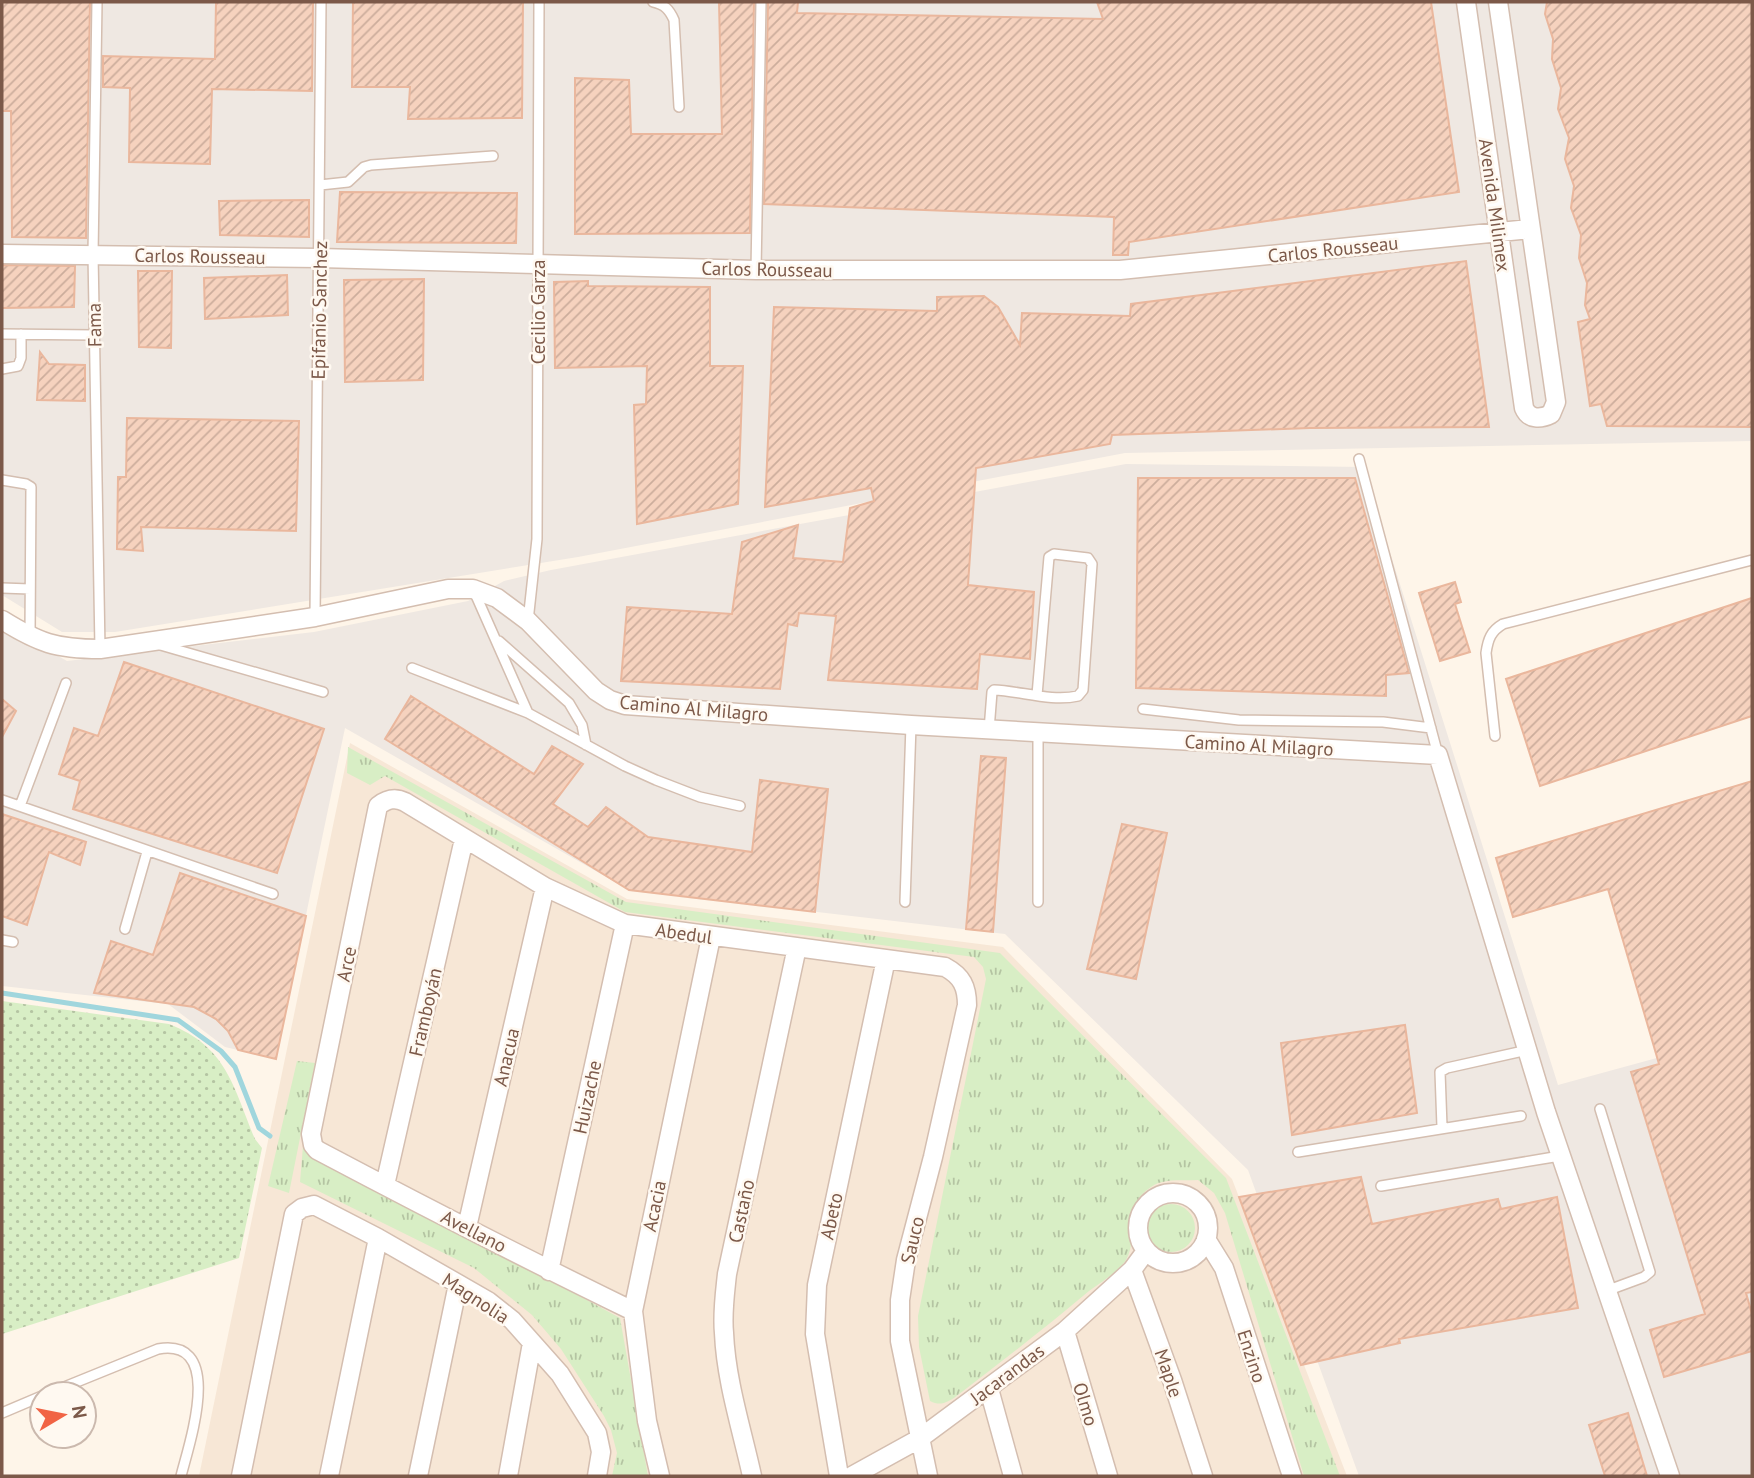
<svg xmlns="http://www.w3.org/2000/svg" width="1754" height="1478" font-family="'PT Sans',sans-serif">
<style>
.residential{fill:#f7e7d6}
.industrial{fill:#efe8e2}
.grass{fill:url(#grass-dots)}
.park{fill:url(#park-tufts)}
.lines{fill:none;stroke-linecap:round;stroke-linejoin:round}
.stream{stroke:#a0d6dd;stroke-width:5}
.building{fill:url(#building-hatch);stroke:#eab79d;stroke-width:2}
.service-casing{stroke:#d4beb0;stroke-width:12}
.minor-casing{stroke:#d4beb0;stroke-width:21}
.service{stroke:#fff;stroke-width:9}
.minor{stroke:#fff;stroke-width:18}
.labels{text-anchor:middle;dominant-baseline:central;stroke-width:5;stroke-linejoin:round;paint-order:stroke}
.street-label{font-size:19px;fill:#7c5949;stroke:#fff9f1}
</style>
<defs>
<pattern id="grass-dots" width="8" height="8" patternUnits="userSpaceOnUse" patternTransform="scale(1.75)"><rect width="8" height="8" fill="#d8eec5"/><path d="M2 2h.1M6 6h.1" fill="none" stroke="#b4c4a2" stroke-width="1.8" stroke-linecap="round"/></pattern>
<pattern id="park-tufts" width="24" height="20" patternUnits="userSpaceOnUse" patternTransform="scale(1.75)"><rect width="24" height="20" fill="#d8eec5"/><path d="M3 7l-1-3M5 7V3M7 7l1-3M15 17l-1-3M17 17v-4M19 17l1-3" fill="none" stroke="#b4c4a2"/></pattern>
<pattern id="building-hatch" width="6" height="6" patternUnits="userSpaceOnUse" patternTransform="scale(1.75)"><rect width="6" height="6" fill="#f6d2be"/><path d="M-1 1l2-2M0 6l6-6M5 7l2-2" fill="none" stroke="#ccad9c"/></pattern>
</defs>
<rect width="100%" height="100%" fill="#fef5e9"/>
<path class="residential" d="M350 743 627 899 1003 947 1232 1179 1347 1476H199Z"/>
<path class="industrial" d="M2 2H1752V441L1125 453 578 557 115 632H62L2 595Z
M1126 464 1363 467 1558 1085 1752 1032V1476H1359L1248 1170 1005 934 629 890 345 728 276 1059 225 1047 168 1004 2 986V624L67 661 314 632 468 601 504 581 551 570Z"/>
<path class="grass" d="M2 1001 169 1024C227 1047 233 1086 255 1139L262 1148 239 1258 2 1334Z"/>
<path class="park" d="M348 747 626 902 1000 953 1226 1178 1340 1476H1304L1225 1213 1214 1193 1198 1180C1183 1181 1163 1178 1151 1187 1119 1208 1140 1237 1126 1260 1120 1270 1099 1284 1089 1291 1045 1328 1000 1363 954 1398 945 1403 940 1406 930 1401L919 1347 918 1316 986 979 983 967 974 957 625 912 385 776 370 785 347 773Z
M297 1061 315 1063 289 1193 268 1186Z
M303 1146 620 1318 648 1476H612L617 1453 611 1430 604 1416 561 1349 532 1315 474 1268 300 1182Z
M1147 1228a24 24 0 1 1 48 0a24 24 0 1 1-48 0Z"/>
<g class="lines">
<path class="stream" d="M2 993 178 1020 221 1051 235 1067 259 1128 270 1136"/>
</g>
<path class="building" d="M2 2H90L86 238 12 237 11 111H2Z
M216 2H313L312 91 212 89 210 164 129 162 130 88 103 87V56L215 59Z
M353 2H523L522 118 408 119 410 87H352Z
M719 2H754L750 233 575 234V78L629 80 631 134H722Z
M768 2H798L797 13 1103 19 1097 2H1431L1459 192 1129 242 1128 255H1113L1114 217 764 204Z
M1547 2H1752V427L1607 426 1601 404 1590 406 1578 322 1590 319 1585 305 1587 283 1579 258 1581 235 1571 208 1574 186 1565 159 1569 138 1558 109 1561 88 1552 59 1553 39 1545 14Z
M340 192 517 193 516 243 337 242Z
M309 200V237L220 235 219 201Z
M1466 261 1489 427 1310 428 1112 435 1110 444 976 468 968 585 1034 592 1030 659 980 654 977 689 828 680 836 616 799 613 797 626 788 624 780 689 621 681 627 607 732 614 742 542 798 525 793 558 843 562 850 508 874 501 871 488 765 507 774 307 937 311V297L984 296 998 307 1020 345 1022 313 1130 316 1131 304Z
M2 265 75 266 74 307 2 308Z
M138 271H172L171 348 139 347Z
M287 275 288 315 205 319 204 278Z
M424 279 423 380 345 382 344 280Z
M588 281V286L710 287V366H743L738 504 637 524 634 405 646 404 647 366 555 368 554 282Z
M40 352 49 364 85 365V401L37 400Z
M127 418 299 421 296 531 141 527 143 551 117 549 118 477H126Z
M1138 478H1355L1409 673 1386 675V696L1136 688Z
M1455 582 1461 602 1455 604 1470 652 1440 661 1419 593Z
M1752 598V716L1540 786 1506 679Z
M124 662 324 729 277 873 73 809 80 781 59 774 74 728 98 736Z
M411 696 534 774 552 746 583 764 553 804 588 827 606 807 648 837 752 852 760 780 828 789 815 912 629 890 385 739Z
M2 699 16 711 2 737Z
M981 756 1006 758 993 932 966 929Z
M1752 781V1292L1746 1293 1752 1314V1351L1664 1377 1650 1330 1705 1314 1631 1072 1659 1064 1608 889 1513 917 1496 858Z
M2 814 86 842 80 865 49 852 27 925 2 916Z
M1122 824 1167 833 1136 979 1087 969Z
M180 873 306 916 276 1059 238 1050 228 1031 216 1019 194 1007 94 993 111 941 153 955Z
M1405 1025 1417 1113 1292 1135 1281 1043Z
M1361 1177 1372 1224 1498 1199 1501 1209 1557 1197 1578 1308 1399 1339 1400 1343 1301 1365 1239 1197Z
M1628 1413 1647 1476H1605L1589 1425Z"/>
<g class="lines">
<defs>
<path id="service" d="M97 2 93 254 100 649
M653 2C665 5 669 9 674 20L679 107
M320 185 348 182 364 167 371 165 493 156
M756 270 761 2
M2 334 94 335
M2 369 18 366 21 358V334
M1359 459 1438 755
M2 480 26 484 31 487 30 635
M2 588 30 589
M474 591 528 713 625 766 656 780 700 797 740 806
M315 617 321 2
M528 621 537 539 539 2
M499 641 569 703 582 725 586 745
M157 644 323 692
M412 668 528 713
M1143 709 1239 720 1383 722 1431 728
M989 730 992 692 994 690C1021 691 1051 702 1078 696L1083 690 1092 564 1088 558 1054 554 1049 557 1037 695
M1038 732V902
M1495 736 1486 653C1488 639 1491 631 1503 624L1752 560
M2 800 273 894
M20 806 66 683
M905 902 911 725
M125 929 147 852
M2 940 13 942
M1600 1109 1650 1272 1644 1277 1606 1291
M1442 1127 1440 1072 1447 1068 1528 1050
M1298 1152 1521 1116
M1381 1186 1560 1156
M47 1394 158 1349C226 1337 189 1444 181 1476
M2 1413 42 1396"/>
<path id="minor" d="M1466 2 1524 408C1529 420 1541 419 1551 414L1556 402 1498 2
M2 254 320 258 756 270H1120L1530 229
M2 620C39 643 56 649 100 649L315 617 448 589H473L497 598 528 621 596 691 610 700 625 705 911 725 1438 755 1546 1112 1670 1476
M385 1185 464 839
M1138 1228a35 35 0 1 1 70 0a35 35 0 1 1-70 0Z
M467 1227 545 887
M1206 1239 1224 1268 1292 1476
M1132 1270 1172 1380 1203 1476
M549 1271 625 924
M633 1311C526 1259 421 1205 317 1150L313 1145 311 1134 378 806C387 799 395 797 405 802L545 887 625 924 945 967C962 976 967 987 967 1005L933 1157 906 1260 900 1300V1341L928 1476
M1065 1331 1108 1476
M989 1389 1013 1476
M241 1476 294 1214 302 1208 314 1205 378 1238 488 1301 512 1320 560 1374 597 1433 601 1452 597 1476
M329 1476 378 1238
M418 1476 458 1284
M508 1476 532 1343
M660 1476 647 1421 633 1311 711 937
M752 1476C742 1430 726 1381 724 1333 722 1313 725 1293 727 1274L797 947
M839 1476 815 1334 817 1285 886 959
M852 1476 919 1439 1065 1331 1132 1270 1146 1251"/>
</defs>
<use href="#service" class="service-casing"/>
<use href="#minor" class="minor-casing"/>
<use href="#service" class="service"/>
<use href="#minor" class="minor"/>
</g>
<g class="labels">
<g class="street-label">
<text transform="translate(1495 205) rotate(82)">Avenida Milimex</text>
<text transform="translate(1333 249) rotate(-6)">Carlos Rousseau</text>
<text transform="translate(200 256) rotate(1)">Carlos Rousseau</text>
<text transform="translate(767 269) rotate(1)">Carlos Rousseau</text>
<text transform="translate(319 310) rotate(-89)">Epifanio Sanchez</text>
<text transform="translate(538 312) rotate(-90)">Cecilio Garza</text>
<text transform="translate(94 325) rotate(-91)">Fama</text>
<text transform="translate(694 708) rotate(5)">Camino Al Milagro</text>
<text transform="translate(1259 745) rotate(3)">Camino Al Milagro</text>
<text transform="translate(684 933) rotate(8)">Abedul</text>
<text transform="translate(346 964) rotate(-78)">Arce</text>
<text transform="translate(425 1012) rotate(-77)">Framboyán</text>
<text transform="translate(506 1057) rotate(-77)">Anacua</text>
<text transform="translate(587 1097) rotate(-78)">Huizache</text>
<text transform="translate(654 1206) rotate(-78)">Acacia</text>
<text transform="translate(741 1211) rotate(-78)">Castaño</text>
<text transform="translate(831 1216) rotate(-78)">Abeto</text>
<text transform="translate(474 1231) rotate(27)">Avellano</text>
<text transform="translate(912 1240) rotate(-77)">Sauco</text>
<text transform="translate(476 1298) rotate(33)">Magnolia</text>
<text transform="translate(1252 1356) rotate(72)">Enzino</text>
<text transform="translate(1169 1373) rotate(71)">Maple</text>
<text transform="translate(1007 1374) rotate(-37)">Jacarandas</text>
<text transform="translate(1086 1404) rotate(73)">Olmo</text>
</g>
</g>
<rect width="1754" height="1478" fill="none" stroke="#7c5949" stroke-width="7"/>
<g transform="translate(63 1415) rotate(80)"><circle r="33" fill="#fff9f1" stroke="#cbb9ae" stroke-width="2"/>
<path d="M0-5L12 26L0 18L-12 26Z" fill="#f16445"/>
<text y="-10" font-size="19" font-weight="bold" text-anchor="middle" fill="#7c5949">N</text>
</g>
</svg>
